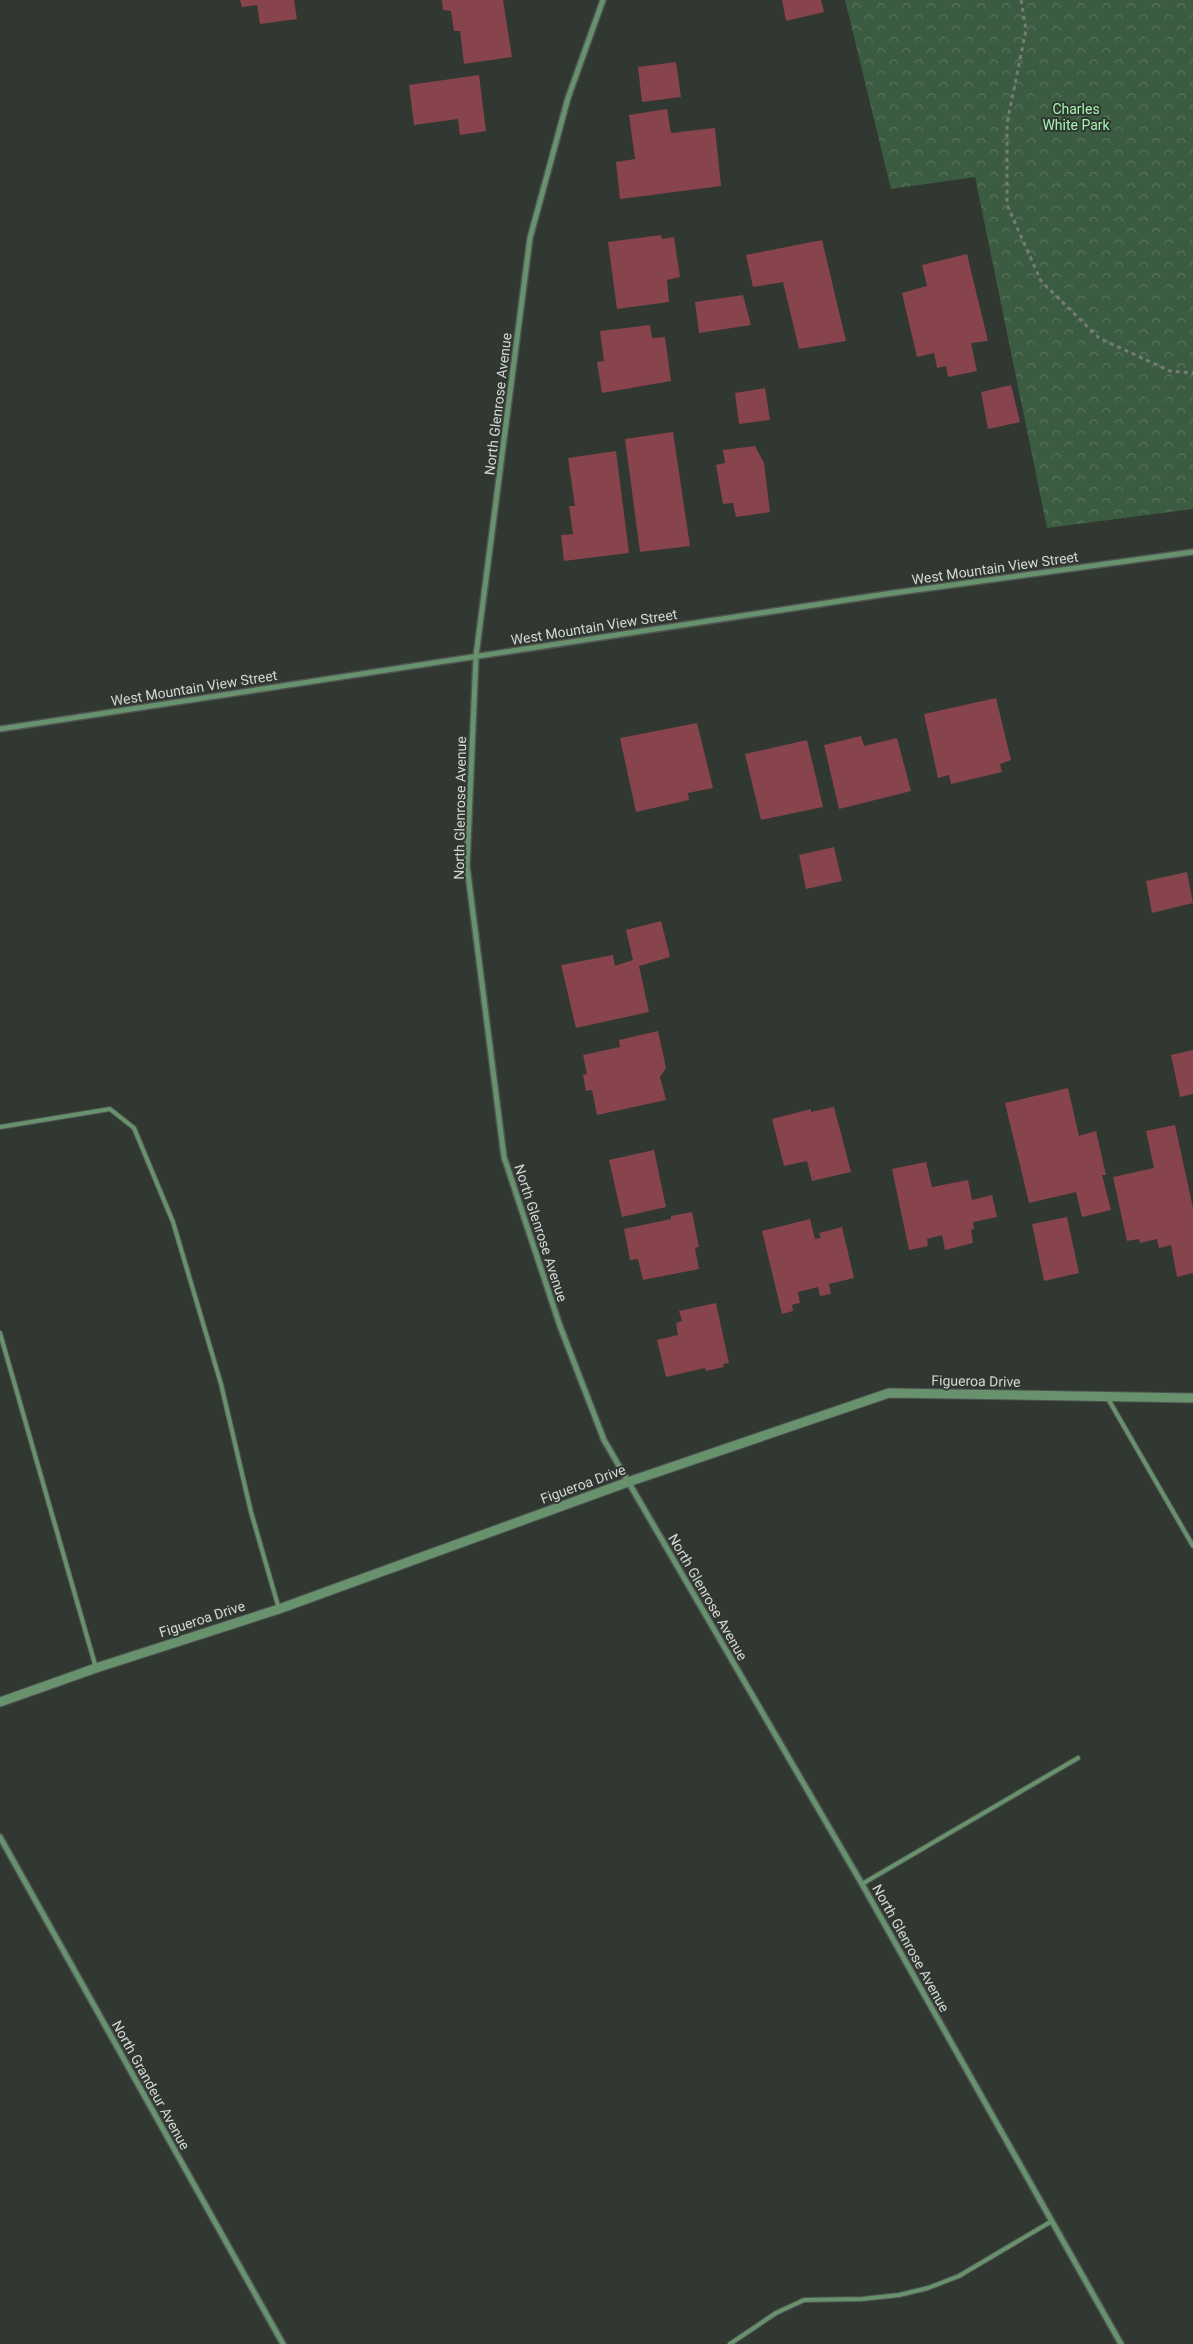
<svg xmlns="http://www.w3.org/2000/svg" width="1193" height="2344" font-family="Roboto,sans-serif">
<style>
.forest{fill:url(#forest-crowns)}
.building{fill:#88444d}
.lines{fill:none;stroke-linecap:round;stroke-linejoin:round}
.service-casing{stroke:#4e544f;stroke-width:6}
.minor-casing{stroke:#4e544f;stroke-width:8}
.tertiary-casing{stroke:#4e544f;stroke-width:11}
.path{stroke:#767b76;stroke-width:3;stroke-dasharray:4 4;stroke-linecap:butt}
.service{stroke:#68916e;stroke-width:4}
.minor{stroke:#68916e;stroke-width:5}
.tertiary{stroke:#68916e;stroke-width:9}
.labels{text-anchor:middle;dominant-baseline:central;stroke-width:4;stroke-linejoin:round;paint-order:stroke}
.park-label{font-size:14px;fill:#a3f5b0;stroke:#313731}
.street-label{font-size:14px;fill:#d4d8d5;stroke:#313731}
</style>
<defs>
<pattern id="forest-crowns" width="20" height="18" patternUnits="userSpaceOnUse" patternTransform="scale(1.25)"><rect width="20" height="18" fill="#3c5c41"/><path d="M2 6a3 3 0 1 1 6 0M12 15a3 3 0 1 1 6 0" fill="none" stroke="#57735c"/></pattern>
</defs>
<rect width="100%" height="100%" fill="#313731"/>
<path class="forest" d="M845 0H1193V509L1047 528 975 177 891 189Z"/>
<path class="building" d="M240 0H294L297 19 260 24 257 5 242 7Z
M442 0H503L512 57 464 64 460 31H454L451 11 443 10Z
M782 0H821L824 12 786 21Z
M676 62 681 97 642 102 638 67Z
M479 75 486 131 460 135 458 119 414 125 409 85Z
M667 109 671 133 715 128 721 186 620 199 616 162 635 159 629 115Z
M661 235 662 239 674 237 680 277 667 280 669 302 617 309 608 242Z
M822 240 846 341 799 349 783 282 753 287 746 255Z
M967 254 988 341 971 343 977 371 948 377 946 366 937 368 934 353 917 357 902 293 927 286 922 265Z
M743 295 751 325 699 333 695 302Z
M650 325 652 338 665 337 671 381 602 393 597 362 604 361 600 331Z
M1011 385 1020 422 988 429 981 392Z
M765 388 770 420 739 424 735 393Z
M673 432 690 546 640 552 625 439Z
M755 446 764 463 770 512 736 517 733 503 723 504 716 465 725 463 723 450Z
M616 451 629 553 564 561 561 535 573 534 569 506H575L568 458Z
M996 698 1011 760 1000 764 1002 772 951 784 949 775 938 778 924 714Z
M697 723 713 788 688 793 689 800 636 812 620 738Z
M861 736 864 746 897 738 911 791 839 809 824 745Z
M807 740 823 807 761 820 745 754Z
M834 847 842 881 806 889 799 855Z
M1187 872 1193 903 1152 913 1146 881Z
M661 921 670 957 639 966 649 1012 576 1028 561 965 613 955 615 966 633 960 626 930Z
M658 1031 666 1068 660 1077 666 1100 597 1115 592 1090 586 1091 583 1075 587 1074 583 1055 620 1047 619 1040Z
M1193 1050V1094L1180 1097 1171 1055Z
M1068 1088 1079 1136 1096 1131 1106 1175H1102L1111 1210 1082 1217 1076 1192 1029 1203 1005 1103Z
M834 1107 851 1172 812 1181 807 1161 784 1166 772 1119 811 1109V1112Z
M1175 1125 1193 1208V1273L1177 1277 1171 1245 1159 1248 1157 1239 1140 1243 1139 1239 1127 1241 1113 1177 1154 1168 1146 1131Z
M654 1150 666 1207 622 1217 609 1160Z
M926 1162 932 1187 968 1180 972 1200 992 1195 997 1217 973 1222 974 1229 971 1230 973 1243 945 1250 942 1235 927 1239 928 1246 909 1250 892 1169Z
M692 1212 699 1247 695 1248 699 1269 643 1280 638 1259 630 1260 624 1229 671 1219V1216Z
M1067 1217 1079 1273 1044 1281 1032 1224Z
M810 1219 815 1239 821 1238 819 1233 842 1227 854 1278 829 1284 831 1294 820 1296 818 1287 798 1292 800 1303 792 1305 793 1311 782 1314 762 1231Z
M716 1303 729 1363 723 1364 724 1367 706 1371 705 1368 666 1377 657 1340 678 1335 676 1323 682 1321 679 1311Z"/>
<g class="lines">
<defs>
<path id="service" d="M0 1127 110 1109 134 1128 173 1222 221 1384 251 1512 279 1609
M0 1333 96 1668
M1107 1397 1193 1546
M862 1884 1078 1758
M730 2344 776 2313 804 2300 862 2299 899 2295 928 2288 959 2276 1052 2221"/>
<path id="minor" d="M603 0 568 98 530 238 476 656 467 866 504 1157 560 1326 604 1440 862 1884 1121 2344
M0 729 886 594 1193 552
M0 1837 283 2344"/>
<path id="tertiary" d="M0 1702 96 1668 279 1609 628 1482 889 1393 1193 1398"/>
</defs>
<use href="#service" class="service-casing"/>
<use href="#minor" class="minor-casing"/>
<use href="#tertiary" class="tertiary-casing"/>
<path class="path" d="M1021 0 1026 30 1007 123V205L1041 281 1099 338 1170 371 1193 373"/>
<use href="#service" class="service"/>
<use href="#minor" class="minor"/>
<use href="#tertiary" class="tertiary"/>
</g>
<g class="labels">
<g class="park-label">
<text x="1076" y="109">Charles<tspan x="1076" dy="16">White Park</tspan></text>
</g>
<g class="street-label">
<text transform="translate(498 404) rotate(-83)">North Glenrose Avenue</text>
<text transform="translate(995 568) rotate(-8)">West Mountain View Street</text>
<text transform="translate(594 627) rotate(-9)">West Mountain View Street</text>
<text transform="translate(194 688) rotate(-9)">West Mountain View Street</text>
<text transform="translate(460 808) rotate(-89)">North Glenrose Avenue</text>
<text transform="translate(541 1233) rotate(72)">North Glenrose Avenue</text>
<text transform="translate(976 1381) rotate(1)">Figueroa Drive</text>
<text transform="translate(583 1484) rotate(-20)">Figueroa Drive</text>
<text transform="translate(708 1597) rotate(60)">North Glenrose Avenue</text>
<text transform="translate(202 1619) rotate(-18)">Figueroa Drive</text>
<text transform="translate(911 1948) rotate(61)">North Glenrose Avenue</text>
<text transform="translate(151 2085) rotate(61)">North Grandeur Avenue</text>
</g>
</g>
</svg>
